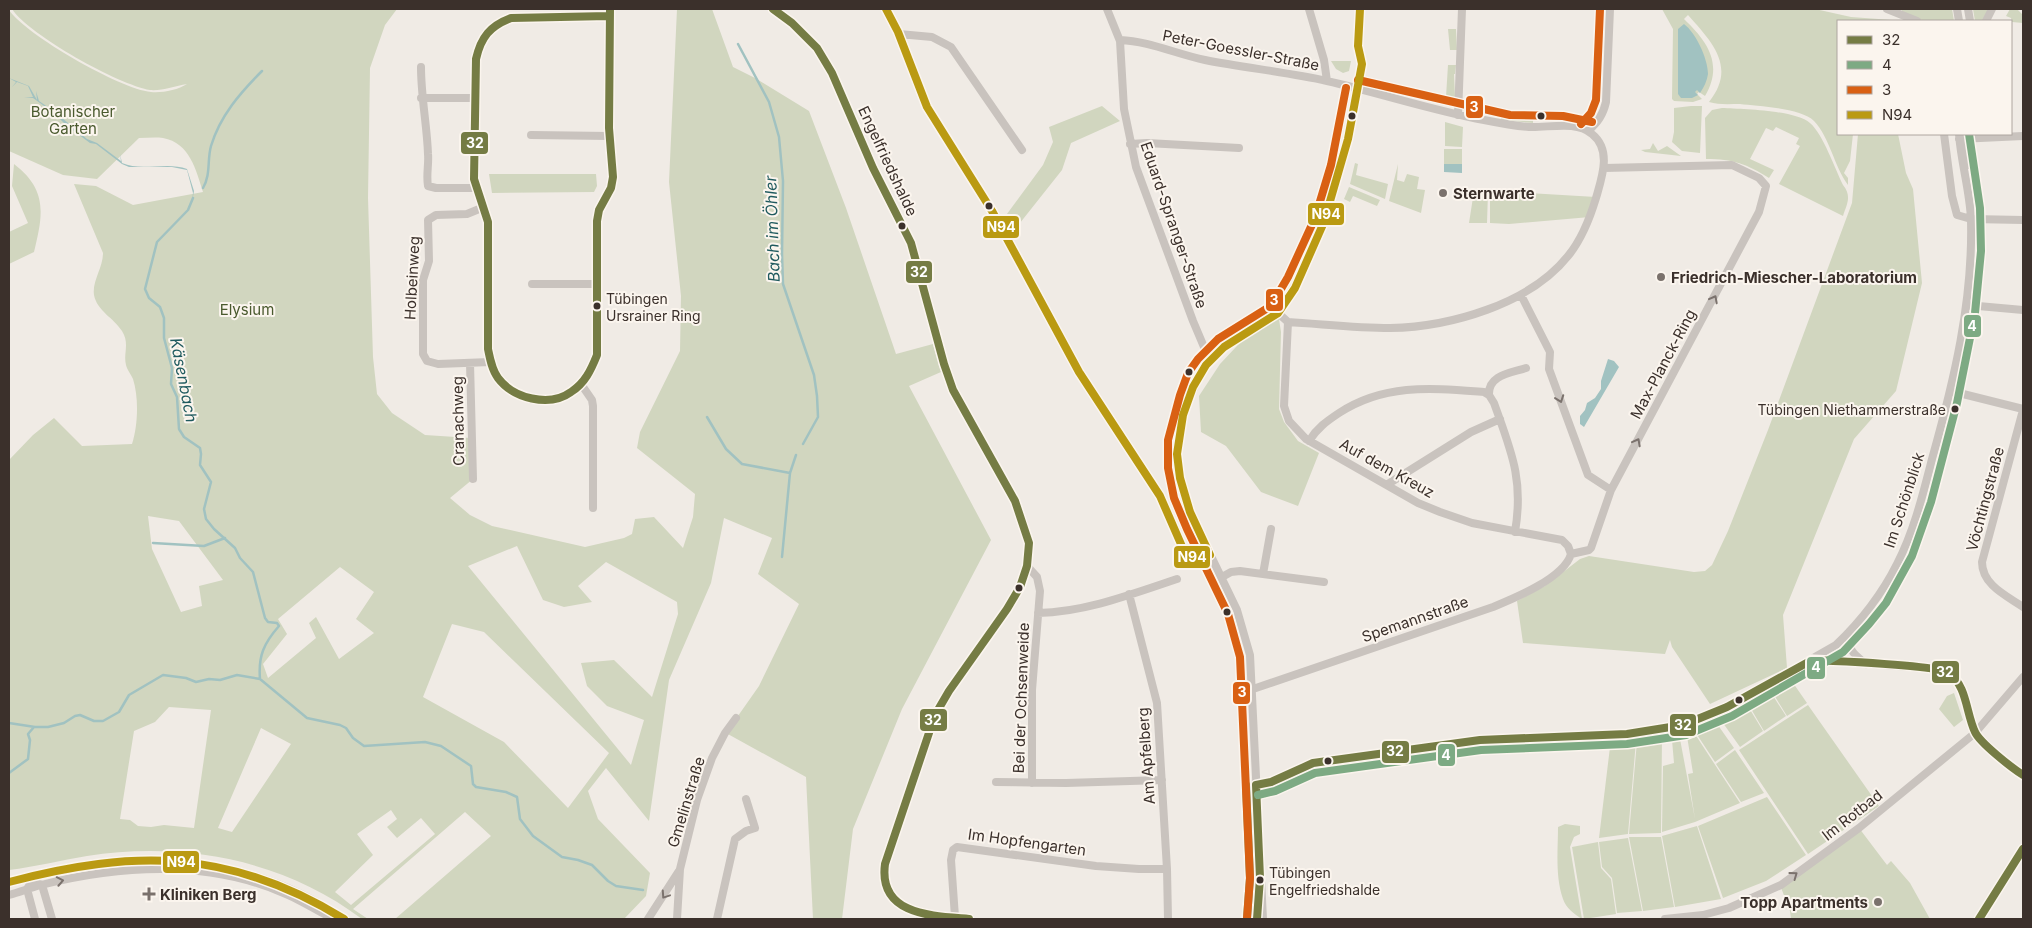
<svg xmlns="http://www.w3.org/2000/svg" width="2032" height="928" font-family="Inter,sans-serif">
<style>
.green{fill:#d1d6bf;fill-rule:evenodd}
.water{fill:#a1c2c1}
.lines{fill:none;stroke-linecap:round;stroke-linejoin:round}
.stream{stroke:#a1c2c1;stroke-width:2.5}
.minor{stroke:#c9c3be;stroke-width:8}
.bus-1-casing{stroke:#fbf5ee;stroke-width:11}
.bus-2-casing{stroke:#fbf5ee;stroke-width:11}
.bus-3-casing{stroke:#fbf5ee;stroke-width:11}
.bus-4-casing{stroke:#fbf5ee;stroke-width:11}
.bus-1{stroke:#757c44;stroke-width:8}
.bus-2{stroke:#7daa83;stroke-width:8}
.bus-3{stroke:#d96013;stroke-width:8}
.bus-4{stroke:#ba9a12;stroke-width:8}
.oneway{stroke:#7b726d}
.bus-dot{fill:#3b302b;stroke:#fbf5ee;stroke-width:2}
.poi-dot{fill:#7a716c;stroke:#fbf5ee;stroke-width:2}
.labels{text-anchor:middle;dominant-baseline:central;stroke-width:4;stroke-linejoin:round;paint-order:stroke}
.bus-label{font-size:14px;fill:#3b302b;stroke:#fbf5ee;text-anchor:start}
.street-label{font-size:15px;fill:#3b302b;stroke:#fbf5ee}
.park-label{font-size:15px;fill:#4a5a2e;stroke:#fbf5ee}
.poi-label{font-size:15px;font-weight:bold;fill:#3b302b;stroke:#fbf5ee;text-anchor:start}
.water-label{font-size:16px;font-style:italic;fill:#1f5a5e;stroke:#fbf5ee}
.line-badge{stroke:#fbf5ee;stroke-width:2}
.badge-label{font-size:14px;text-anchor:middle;font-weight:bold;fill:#fff}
</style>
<rect width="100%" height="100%" fill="#f0ebe5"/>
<path class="green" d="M12 9H397L385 25 370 68 368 198 373 357 377 394 392 413 425 435 471 438 473 479 450 498 470 515 492 526 585 547 624 538 632 534 635 519 654 517 683 548 693 517 695 494 637 448 640 432 680 351 681 296 669 182 677 9H712L733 67 755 78 809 111 846 208 896 354 933 344 941 372 909 386 991 540 902 709 853 829 842 919H813L806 777 726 733 759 686 799 604 758 574 772 538 724 518 711 583 669 680 649 821 606 768 588 791 598 819 650 873 646 896 624 919H395L491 836 465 812 353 909 368 919H362C284 860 184 841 87 856 61 860 35 867 9 870V460L33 435 54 418 82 446 132 444C138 425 139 398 133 379 131 374 127 370 126 365 123 353 130 344 122 331 114 318 97 311 94 295 92 281 103 268 103 253L74 184 96 186 133 205 203 192C196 170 190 143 163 138 155 137 147 138 139 138L97 179 63 175 9 151V10C26 35 120 89 151 92 162 93 178 90 187 84 175 86 162 91 150 90 119 85 29 35 12 9ZM148 516 179 521 223 580 199 586 202 606 181 612 152 549ZM517 546 543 600 564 607 592 602 578 586 606 562 677 602 678 614 652 697 614 660 581 663 587 686 607 706 644 720 631 765 468 566ZM340 567 374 592 356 619 374 633 339 659 316 617 309 623 316 638 268 678 263 664 287 634 278 619ZM452 624 484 632 609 753 568 808 504 742 423 697ZM169 707 211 710 194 828 164 825 151 827 138 826 130 820 120 819 134 731 155 722ZM261 728 291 744 232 832 218 828ZM391 810 397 819 387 827 397 838 421 818 435 834 351 905 335 892 373 855 357 834Z
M1662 9H1815L1851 17 1906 21H1838V134H1853L1850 161 1844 173 1848 178V185C1834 166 1830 138 1814 121 1801 108 1757 106 1740 104 1730 104 1718 105 1709 102 1737 67 1712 42 1688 15L1684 19C1707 41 1724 64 1705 96L1699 92 1697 94 1702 99 1693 102 1674 101 1672 99 1673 29Z
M1916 9H1952L1954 21H1924L1902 12V10Z
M1973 9H1989L1983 21H1975Z
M2010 9H2017L2023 15V23L2012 22 2011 18 2006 16Z
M1448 29H1456L1457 50H1450Z
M1331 61H1351L1349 71 1343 73 1336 69Z
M1448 65H1456L1455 74H1454L1455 97H1446Z
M1343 93C1354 100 1344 113 1342 123Z
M1102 106 1120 121 1071 143 1062 170 1016 228 1004 218 1043 165 1053 142 1049 127Z
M1691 106H1702L1700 153 1682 151 1672 142 1674 132V108Z
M1722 108C1742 109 1795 110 1810 123 1823 134 1835 169 1843 185 1852 196 1847 204 1843 216L1779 184 1800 146 1796 144 1799 138 1776 127 1773 131 1766 128 1750 159 1774 170 1769 178C1747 164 1733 159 1706 159L1705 118 1712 110Z
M1501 116 1533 117V123L1501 120Z
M1445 122 1463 127 1462 147 1445 146Z
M1858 134H1898L1906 173 1913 189 1922 283 1896 391 1854 439 1783 615 1787 668 1710 704 1672 647 1670 640 1665 654 1523 643 1517 601 1545 586 1580 559 1589 556 1694 572 1705 571 1712 565 1728 531 1768 430 1852 203Z
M1653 143 1658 151 1667 146 1681 156 1645 152 1641 150 1650 149Z
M1444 149H1462V164H1444Z
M1355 163 1358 164 1356 175 1388 184 1385 199 1350 184Z
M14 164C48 190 43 215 34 252L9 264V232L28 223 12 186Z
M1398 164 1397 180 1404 182 1407 174 1419 177 1417 189 1425 190 1421 213 1389 201Z
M489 174H596L597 186 594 192 492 193Z
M1349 187 1380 200 1377 206 1353 196 1350 202 1344 199Z
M1474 191 1488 192 1487 223H1469Z
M1497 191 1596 197 1590 217 1509 224 1490 223V192Z
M1278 313 1281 332 1279 409 1284 422 1298 441 1319 453 1298 506 1261 492 1226 446 1201 432 1199 396 1220 364 1251 331Z
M1791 680 1807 703 1787 716 1771 690Z
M1770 691 1786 716 1764 731 1747 702Z
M1954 693 1963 720 1954 727 1939 709 1947 696Z
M1746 703 1763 731 1740 747 1718 716Z
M1808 705 1879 806 1808 854 1739 750Z
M1713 718 1734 748 1715 762 1692 727Z
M1691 728 1740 803 1695 822 1662 832 1663 766 1674 763 1672 740 1680 739 1695 819 1688 774 1693 773 1686 730Z
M1662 737 1661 833 1629 834 1637 741Z
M1636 741 1628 834 1599 838 1610 747 1617 748 1618 743Z
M1735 750 1764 793 1741 802 1716 764Z
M1767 797 1806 855 1766 881 1723 898 1698 826Z
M1565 824 1580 826V834L1574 837 1570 847 1582 919C1574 914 1566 908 1563 899 1555 876 1558 850 1558 827Z
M1697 826 1721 899 1675 907 1662 836Z
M1859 828 1887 865 1891 861 1910 883 1930 919H1791L1790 911 1780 885Z
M1629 837H1661L1674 907 1643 911Z
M1628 838 1642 911 1617 913 1612 878 1602 867 1599 842Z
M1598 842 1601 868 1611 879 1616 914 1584 919 1572 847Z"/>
<path class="water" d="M1684 24C1696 33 1708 59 1708 74 1707 81 1704 87 1700 93L1697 90 1695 92 1698 95 1692 98H1681L1678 94V29Z
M9 78 29 86 37 100 36 91 39 101 55 112 87 139 97 143 121 161 120 154 122 163C142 172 167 161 187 169L194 191 192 202 193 193 187 170 172 167H129L122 164 96 144 90 143 67 126 54 113 33 98 24 97H33L28 86 17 82 12 87 16 82Z
M1444 164H1462V173L1444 172Z
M1608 359 1614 361 1619 367 1584 427 1580 424V416L1585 410 1587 403 1595 398 1601 389V381Z"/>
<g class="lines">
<path class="stream" d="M1600 32 1601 9
M738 44 769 102 779 137 783 181 782 254 783 284 814 375 817 396 818 417 803 444
M1599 61 1600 38
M203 188C211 174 207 160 211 146 220 116 240 93 262 71
M193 198 188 210 157 242 145 289 149 298 160 307 164 318V338L172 368 171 384 177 397 179 429 184 437 200 448 201 454 200 465 211 482 204 509 206 519 214 529 235 548 240 558 253 572 265 618 268 622 277 623 279 626C264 643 258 656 260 679L307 718 340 725 346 728 353 738 364 746 425 742 441 746 471 766 473 784 476 787 506 792 517 797 520 819 533 836 562 857 578 860 592 865 608 881 616 886 643 890
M707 417 726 449 742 464 790 473
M153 543 204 546 225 538
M782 557 790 473 796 455
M9 723 35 727H48L64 723 75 716 80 715 94 721H103L119 712 129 695 163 675 186 678 196 682 209 679 220 680 237 675 260 679
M9 773 28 759 30 740 28 734 34 727"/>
<path class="minor" d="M773 9 792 23 817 48 832 73 873 168 911 243 944 364 953 390 1015 501 1024 524 1029 543 1027 566 1020 587 1007 609 949 691 935 715 885 864C883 875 885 884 891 894 910 921 939 916 969 919
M886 9C905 39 911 75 927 107L992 211 1079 372 1160 496 1184 551C1191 561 1200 560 1210 555
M1107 9 1120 41 1124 109 1136 167 1193 321 1204 347 1211 359
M1309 9 1324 60 1327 81
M1887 9 1917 21
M1957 9 1959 21
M1968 9 1970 21
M609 16 511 18 498 23 486 33 479 46 476 59 474 179 488 222V349L490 362 498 378 510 389 532 400H546L569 394 579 386 590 373 597 355V221L599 210 611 188 613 177 609 128 610 9
M1986 21 1992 9
M899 34 932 37 951 47 1022 150
M1120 40C1149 41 1176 54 1205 60 1245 68 1287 72 1327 81 1380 93 1431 110 1484 120 1499 123 1514 126 1529 127 1549 128 1576 120 1592 134 1612 150 1602 177 1596 198 1590 218 1582 239 1568 256 1530 304 1450 327 1390 328 1356 328 1322 324 1288 322L1278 313
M421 67C421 97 427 125 428 154 429 164 426 175 428 186L436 188H475
M421 98H475
M1458 115 1462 9
M1588 131C1598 122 1603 115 1606 102L1610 9
M1944 134 1952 196 1957 215 1971 219 2023 220
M531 135 610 136
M1959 139 2023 136
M1130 144 1147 143 1239 148
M1967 165 1968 134
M484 207 467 214 436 215 428 220 429 261 423 280V354L427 361 438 364 490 362
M532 284H597
M1521 295 1550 352 1549 369 1588 475 1611 490 1759 212 1766 186 1759 178 1732 165 1604 168
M1967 305 2023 310
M1288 322 1284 406 1289 421 1306 439 1418 503 1440 512 1472 523 1562 540 1568 546 1571 554
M470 363 473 479
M581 384 592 400 593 406V508
M1951 391 2023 409
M1489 395C1488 375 1511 373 1526 368
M2023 410 1982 562C1982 585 2007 596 2023 607
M1309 441C1317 428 1327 421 1339 413 1385 383 1432 388 1484 392L1489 395 1494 403C1511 451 1524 479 1515 532
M1388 484 1471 432 1500 419
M1571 554 1589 550 1591 548 1611 490
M1027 566 1037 577 1040 591 1032 690V783
M1263 574 1271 529
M1222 577 1231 572 1240 571 1324 582
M1129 594 1157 703 1167 869 1168 919
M1038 613C1085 612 1132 594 1177 579
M1849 632C1848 650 1852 653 1866 664
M1813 660 1925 668 1948 672 1959 684 1972 720 1975 733 2008 765 2023 775
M1253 689 1493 607C1515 598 1564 578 1571 554
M996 782 1066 783 1162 780
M1256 785C1278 783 1293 769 1313 763L1438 747 1480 740 1627 734 1683 725 1727 707 1836 645C1860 622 1882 594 1897 564 1914 531 1923 494 1932 459 1954 381 1973 302 1971 220 1970 191 1961 163 1959 134
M22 878 42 885 52 919
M9 882C36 875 63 868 91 864 180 852 270 868 344 919
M29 886 27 889 35 919
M9 895C20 892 30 888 41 885 121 865 209 860 286 894 302 901 317 910 333 919
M955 917 951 860 953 850 957 847 1096 866 1139 869H1167
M648 919 679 871
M677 919 680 869 697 800 712 758 725 733 736 718
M717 919 735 839 746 831 755 828 746 799
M1257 919V895
M1263 919 1250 655 1237 610 1196 525 1184 495 1178 467V441L1186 407 1201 372 1224 347 1260 326 1278 313 1297 282 1324 222 1345 153 1361 71V55L1358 46 1360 9
M1665 919 1703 915 1729 908 1781 885 1859 828 1964 742 1975 733 2023 677
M1979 919 2023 849"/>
<defs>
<path id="bus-1" d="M773 9 792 23 817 48 832 73 873 168 911 243 944 364 953 390 1015 501 1029 543 1027 566 1020 587 1007 609 949 691 935 715 885 864C878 916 934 916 969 919
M609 16 511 18C490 26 481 37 476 59L474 179 488 222V349C490 359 492 370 498 378 513 398 549 408 571 392 585 383 591 370 597 355V221L599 210 611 188 613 177 609 128 610 9
M1812 660C1833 661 1938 665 1949 673 1967 686 1966 713 1975 732 1980 743 2012 768 2023 775
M1256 785 1271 782 1313 763 1480 740 1627 734 1683 725 1727 707 1812 660
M1256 785 1260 878 1257 919
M1979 919 2023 849"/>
<path id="bus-2" d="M1246 785 1250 878 1247 918
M1258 795 1275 791 1315 773 1481 750 1627 744 1686 735 1732 716 1843 652 1869 624 1886 603 1912 556 1931 502 1957 403 1975 313 1981 251 1980 208 1969 134"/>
<path id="bus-3" d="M1358 80 1510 115 1563 116 1592 122
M1581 124 1591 113 1596 100 1600 9
M1247 918 1250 878 1240 657 1228 614 1187 529 1174 498 1168 468V440L1180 395 1188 373 1198 359 1218 339 1271 306 1288 277 1315 218 1331 165 1346 88"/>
<path id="bus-4" d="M886 9 898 32 927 107 992 211 1079 372 1160 496 1184 551C1192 560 1200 560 1210 555L1190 512 1180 478 1177 454 1183 415 1193 387 1206 365 1224 347 1278 313 1295 288 1324 222 1348 139 1362 64 1358 46 1360 9
M9 882C135 849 230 849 344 919"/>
</defs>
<use href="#bus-1" class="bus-1-casing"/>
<use href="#bus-2" class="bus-2-casing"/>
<use href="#bus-3" class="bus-3-casing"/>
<use href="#bus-4" class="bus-4-casing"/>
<use href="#bus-1" class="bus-1"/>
<use href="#bus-2" class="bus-2"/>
<use href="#bus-3" class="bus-3"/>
<use href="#bus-4" class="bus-4"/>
</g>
<defs><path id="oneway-chevron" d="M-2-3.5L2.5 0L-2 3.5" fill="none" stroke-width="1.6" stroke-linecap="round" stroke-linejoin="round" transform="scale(1.25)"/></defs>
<g class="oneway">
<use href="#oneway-chevron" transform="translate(1714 299) rotate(-62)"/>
<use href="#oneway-chevron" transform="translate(1560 399) rotate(70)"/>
<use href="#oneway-chevron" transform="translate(1637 442) rotate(-62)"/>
<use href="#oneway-chevron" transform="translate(1794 875) rotate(-36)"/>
<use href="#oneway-chevron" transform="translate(60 881) rotate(-11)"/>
<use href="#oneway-chevron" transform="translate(665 895) rotate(124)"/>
</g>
<g class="bus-dot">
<circle cx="1352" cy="116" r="4.5"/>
<circle cx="1541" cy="116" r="4.5"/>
<circle cx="989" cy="206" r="4.5"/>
<circle cx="902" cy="226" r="4.5"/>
<circle cx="597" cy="306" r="4.5"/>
<circle cx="1189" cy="372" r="4.5"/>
<circle cx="1955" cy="409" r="4.5"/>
<circle cx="1019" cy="588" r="4.5"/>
<circle cx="1227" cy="612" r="4.5"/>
<circle cx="1739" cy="700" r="4.5"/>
<circle cx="1328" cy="761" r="4.5"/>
<circle cx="1260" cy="880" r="4.5"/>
</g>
<g class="poi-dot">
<circle cx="1443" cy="193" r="5"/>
<circle cx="1661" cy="277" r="5"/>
<path d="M146.5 886.5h5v5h5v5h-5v5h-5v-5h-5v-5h5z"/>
<circle cx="1878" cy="902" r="5"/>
</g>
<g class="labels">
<g class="bus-label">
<text x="606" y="298">Tübingen<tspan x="606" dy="17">Ursrainer Ring</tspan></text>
<text x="1946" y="409" text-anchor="end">Tübingen Niethammerstraße</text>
<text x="1269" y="872">Tübingen<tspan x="1269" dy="17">Engelfriedshalde</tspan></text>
</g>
<g class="street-label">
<text transform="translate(1241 50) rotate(11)">Peter-Goessler-Straße</text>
<text transform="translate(888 161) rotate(65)">Engelfriedshalde</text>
<text transform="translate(1174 225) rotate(71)">Eduard-Spranger-Straße</text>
<text transform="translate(412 278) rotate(-87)">Holbeinweg</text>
<text transform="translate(1663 364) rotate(-62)">Max-Planck-Ring</text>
<text transform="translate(458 421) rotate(-91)">Cranachweg</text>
<text transform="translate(1387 468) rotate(29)">Auf dem Kreuz</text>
<text transform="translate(1985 499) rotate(-75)">Vöchtingstraße</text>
<text transform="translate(1904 500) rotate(-72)">Im Schönblick</text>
<text transform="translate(1415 619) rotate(-19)">Spemannstraße</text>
<text transform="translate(1021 698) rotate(-88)">Bei der Ochsenweide</text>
<text transform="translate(1146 756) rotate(-94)">Am Apfelberg</text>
<text transform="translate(686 802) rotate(-73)">Gmelinstraße</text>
<text transform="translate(1852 815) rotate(-38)">Im Rotbad</text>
<text transform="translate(1027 842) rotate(8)">Im Hopfengarten</text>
</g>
<g class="park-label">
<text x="73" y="111">Botanischer<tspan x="73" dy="17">Garten</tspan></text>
<text x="247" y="309">Elysium</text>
</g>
<g class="poi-label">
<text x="1453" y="193">Sternwarte</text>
<text x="1671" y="277">Friedrich-Miescher-Laboratorium</text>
<text x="160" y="894">Kliniken Berg</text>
<text x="1868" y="902" text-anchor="end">Topp Apartments</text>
</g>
<g class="water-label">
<text transform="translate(772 229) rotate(-92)">Bach im Öhler</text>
<text transform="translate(184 380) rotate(79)">Käsenbach</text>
</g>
</g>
<g class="line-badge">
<rect x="1465" y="95" width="19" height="24" rx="5" fill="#d96013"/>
<rect x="460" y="131" width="29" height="24" rx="5" fill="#757c44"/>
<rect x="1307" y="202" width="38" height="24" rx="5" fill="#ba9a12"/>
<rect x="982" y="215" width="38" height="24" rx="5" fill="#ba9a12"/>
<rect x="905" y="260" width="28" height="24" rx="5" fill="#757c44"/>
<rect x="1265" y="288" width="19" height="24" rx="5" fill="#d96013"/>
<rect x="1963" y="314" width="19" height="24" rx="5" fill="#7daa83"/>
<rect x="1173" y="545" width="38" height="24" rx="5" fill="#ba9a12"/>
<rect x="1806" y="656" width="20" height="24" rx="5" fill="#7daa83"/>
<rect x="1931" y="660" width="29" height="24" rx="5" fill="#757c44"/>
<rect x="1232" y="681" width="19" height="24" rx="5" fill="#d96013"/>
<rect x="919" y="708" width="29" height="24" rx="5" fill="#757c44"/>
<rect x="1669" y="713" width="28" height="24" rx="5" fill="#757c44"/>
<rect x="1381" y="740" width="29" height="24" rx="5" fill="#757c44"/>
<rect x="1437" y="743" width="19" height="24" rx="5" fill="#7daa83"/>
<rect x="162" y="850" width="38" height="24" rx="5" fill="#ba9a12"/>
</g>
<g class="badge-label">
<text x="1474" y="112">3</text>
<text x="475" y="148">32</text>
<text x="1326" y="219">N94</text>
<text x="1001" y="232">N94</text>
<text x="919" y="277">32</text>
<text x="1274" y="305">3</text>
<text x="1972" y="331">4</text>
<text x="1192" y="562">N94</text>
<text x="1816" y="672">4</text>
<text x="1945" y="677">32</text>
<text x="1242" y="697">3</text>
<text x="933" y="725">32</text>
<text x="1683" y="730">32</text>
<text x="1395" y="756">32</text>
<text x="1446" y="760">4</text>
<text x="181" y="867">N94</text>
</g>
<rect width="2032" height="928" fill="none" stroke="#3b302b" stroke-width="20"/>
<rect x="1837" y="20" width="175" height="115" fill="#fbf5ee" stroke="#aea6a0"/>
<rect x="1847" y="36" width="25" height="8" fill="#757c44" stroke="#aea6a0"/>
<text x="1882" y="45" font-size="15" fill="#3b302b">32</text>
<rect x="1847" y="61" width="25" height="8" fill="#7daa83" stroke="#aea6a0"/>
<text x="1882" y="70" font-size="15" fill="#3b302b">4</text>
<rect x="1847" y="86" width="25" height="8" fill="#d96013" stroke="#aea6a0"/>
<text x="1882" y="95" font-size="15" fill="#3b302b">3</text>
<rect x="1847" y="111" width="25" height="8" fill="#ba9a12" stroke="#aea6a0"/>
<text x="1882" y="120" font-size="15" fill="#3b302b">N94</text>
</svg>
